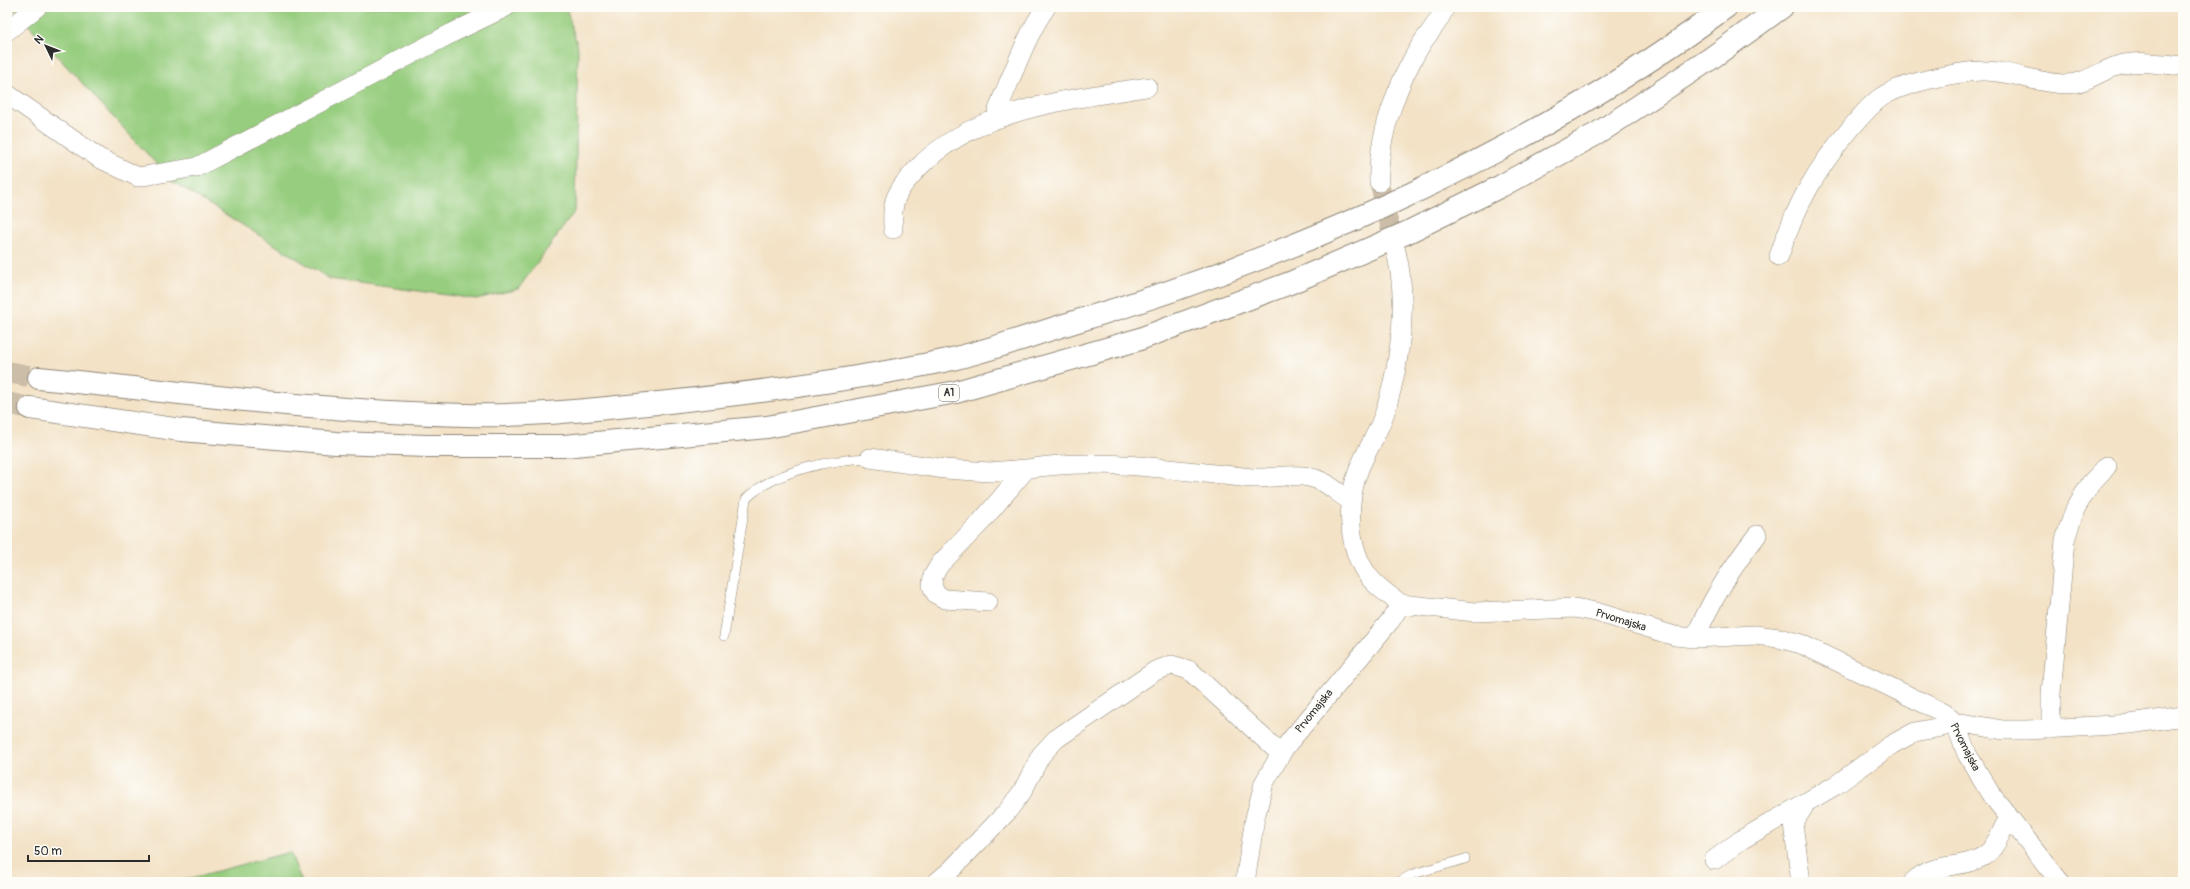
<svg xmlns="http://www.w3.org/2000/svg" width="2190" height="889" font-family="Pangolin,sans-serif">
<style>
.green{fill:#96cd7e;stroke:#607c54}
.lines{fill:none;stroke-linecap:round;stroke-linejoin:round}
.street-tunnel{stroke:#cbbda7;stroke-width:19;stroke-dasharray:19 10;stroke-linecap:butt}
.highway-tunnel{stroke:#cbbda7;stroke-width:22;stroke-dasharray:22 11;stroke-linecap:butt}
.lane-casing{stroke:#8f8678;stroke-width:10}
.street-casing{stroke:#8f8678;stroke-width:20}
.highway-casing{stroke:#8f8678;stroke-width:24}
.lane{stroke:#fff;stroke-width:9}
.street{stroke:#fff;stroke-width:19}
.highway{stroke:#fff;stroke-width:22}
.labels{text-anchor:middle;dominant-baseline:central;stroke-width:3;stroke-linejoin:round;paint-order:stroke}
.shield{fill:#fdfcf7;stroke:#6a6a68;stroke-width:1}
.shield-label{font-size:10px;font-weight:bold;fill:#2b2b2b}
.street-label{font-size:11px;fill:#2b2b2b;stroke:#fdfcf7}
</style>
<rect width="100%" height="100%" fill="#fdfcf7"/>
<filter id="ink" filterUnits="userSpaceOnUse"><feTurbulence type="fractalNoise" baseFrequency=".025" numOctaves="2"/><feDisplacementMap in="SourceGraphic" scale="8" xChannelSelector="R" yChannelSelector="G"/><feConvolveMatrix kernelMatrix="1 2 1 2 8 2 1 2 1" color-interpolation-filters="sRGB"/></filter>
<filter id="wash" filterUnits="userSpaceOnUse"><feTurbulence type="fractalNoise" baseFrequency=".012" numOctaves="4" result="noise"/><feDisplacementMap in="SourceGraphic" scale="16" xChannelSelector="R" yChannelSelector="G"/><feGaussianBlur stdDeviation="0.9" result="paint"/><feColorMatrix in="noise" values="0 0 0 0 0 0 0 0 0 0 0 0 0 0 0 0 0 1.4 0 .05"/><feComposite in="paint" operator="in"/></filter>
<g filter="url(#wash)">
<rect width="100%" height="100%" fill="#f3e2c6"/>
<path class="green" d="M12 7H566L578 48 575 211 518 289 476 299 330 279 173 182Z
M290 852 302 882H176Z"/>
</g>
<g filter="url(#ink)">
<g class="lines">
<path class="street-tunnel" d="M1379 182 1395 248"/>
<path class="highway-tunnel" d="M7 372 39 378
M7 403 30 408"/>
<defs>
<path id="lane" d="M724 636 746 499C773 471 833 459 870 458
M1399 882 1413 874 1465 859"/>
<path id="street" d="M7 31 37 7
M7 94 99 158 138 177 197 167 452 33 506 7
M996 119C998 105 1004 95 1009 82 1020 56 1030 30 1046 7
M1379 182C1377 138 1398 81 1422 43 1430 31 1440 21 1445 7
M893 229C893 221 892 212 894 205 896 191 908 179 917 169 975 108 1068 100 1147 87
M1395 248C1409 298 1401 359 1386 409 1380 430 1367 449 1359 469 1346 502 1347 548 1369 577 1378 588 1390 596 1401 604
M1779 256C1796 205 1816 169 1851 128 1860 118 1869 106 1880 98 1901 83 1957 72 1982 71 2010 70 2038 84 2066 84 2086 84 2101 70 2120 65 2140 60 2162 64 2183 66
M870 458 945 469 990 472 1026 469
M988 602 945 599 936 594 932 586 933 576 940 564 980 523 1026 469C1100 456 1178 471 1252 478 1271 479 1290 473 1309 477 1328 481 1335 492 1351 501
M1695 638C1711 600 1732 567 1757 535
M2051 729V693L2065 540 2075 509 2091 483 2107 466
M1714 860 1741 840 1836 785 1891 745 1915 732 1962 723 2003 730H2027L2130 724 2183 716
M937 882 950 871 1006 813 1022 792 1041 755 1056 739 1155 671 1172 665 1189 670 1281 754
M1245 882 1255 818 1264 783 1285 747 1390 621 1401 604 1475 612 1575 608 1596 612 1675 636 1695 638 1755 635 1779 638 1801 644 1944 713 1955 723 1967 754 1990 793 2060 882
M1801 882 1793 824 1806 803
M1913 882C1934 861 1958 870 1980 858 1996 851 2000 832 2009 818"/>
<path id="highway" d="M39 378C180 392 322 412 465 415 533 417 602 408 669 402 761 392 853 380 943 361 986 352 1028 336 1071 323 1303 254 1531 151 1726 7
M30 408 181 430 336 443 428 446H564L767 427 956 392 1137 340 1290 283 1406 233 1501 186 1598 133 1710 59 1782 7"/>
</defs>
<use href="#lane" class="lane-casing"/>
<use href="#street" class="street-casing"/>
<use href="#highway" class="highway-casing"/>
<use href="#lane" class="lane"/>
<use href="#street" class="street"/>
<use href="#highway" class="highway"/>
</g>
</g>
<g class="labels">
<rect class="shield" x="939" y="385" width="20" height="16" rx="3"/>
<g class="shield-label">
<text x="949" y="393">A1</text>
</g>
<g class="street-label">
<text transform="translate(1621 620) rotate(17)">Prvomajska</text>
<text transform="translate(1314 711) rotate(-51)">Prvomajska</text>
<text transform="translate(1965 747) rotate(63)">Prvomajska</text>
</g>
</g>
<rect width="2190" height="889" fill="none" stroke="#fdfcf7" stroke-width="24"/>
<g transform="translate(46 46) rotate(313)" stroke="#fdfcf7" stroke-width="3" paint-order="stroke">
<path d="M0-3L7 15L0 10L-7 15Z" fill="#2b2b2b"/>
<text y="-6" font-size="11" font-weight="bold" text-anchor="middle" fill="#2b2b2b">N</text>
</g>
<path d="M28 855v6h121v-6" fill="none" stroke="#2b2b2b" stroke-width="2"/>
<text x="34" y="855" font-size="12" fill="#2b2b2b" stroke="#fdfcf7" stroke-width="3" paint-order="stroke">50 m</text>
</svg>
